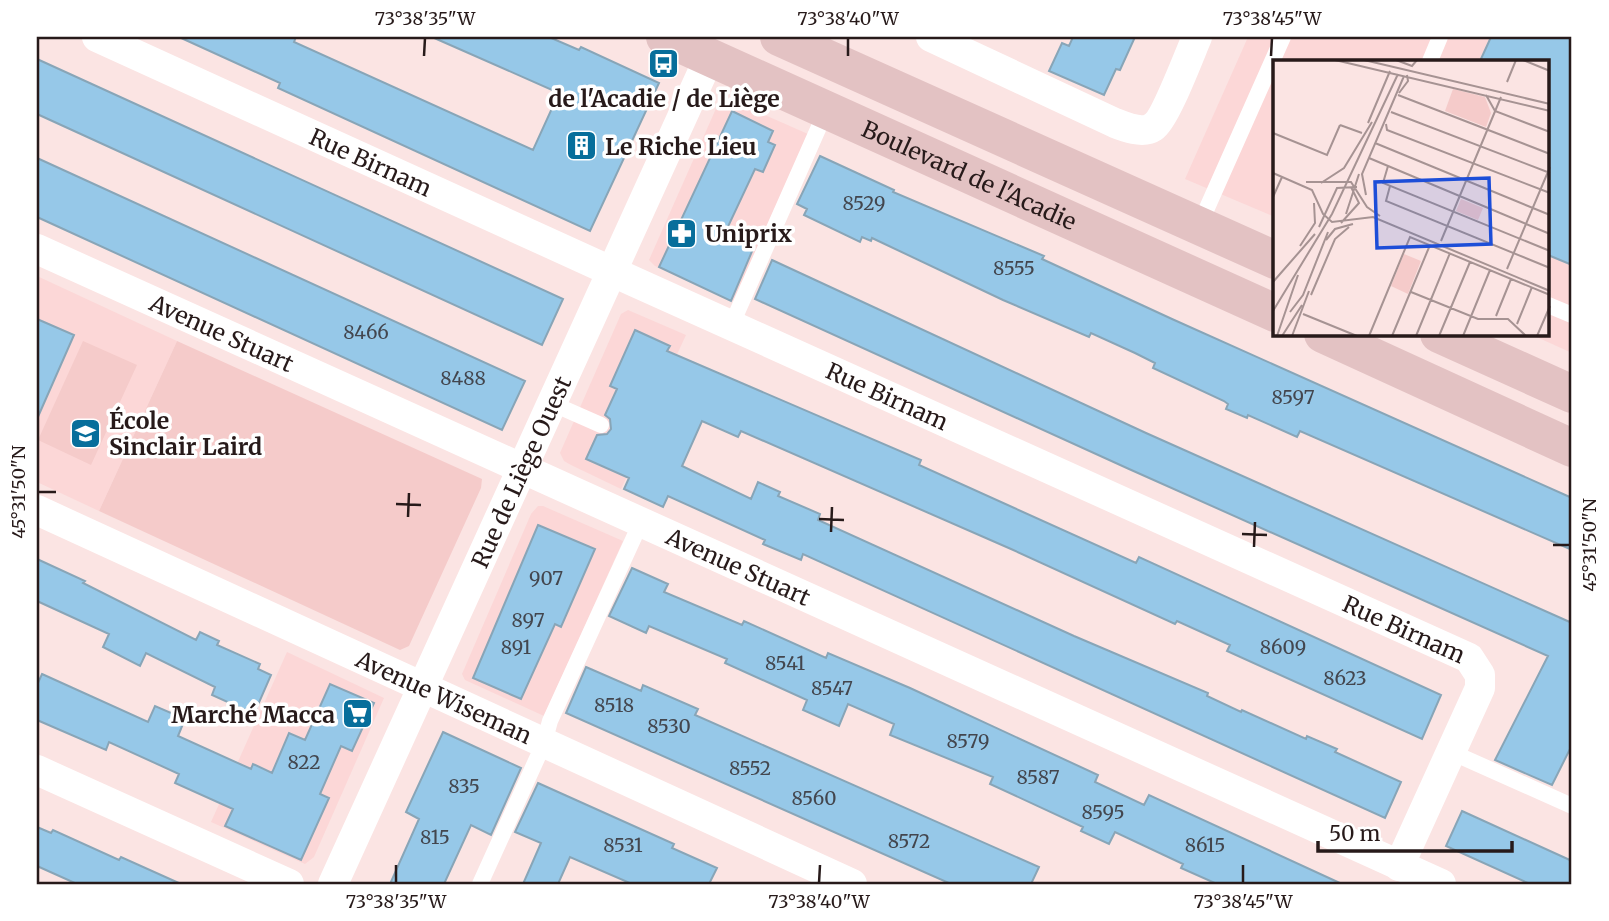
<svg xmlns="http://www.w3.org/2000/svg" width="1609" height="921" font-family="Merriweather,serif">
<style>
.built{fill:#fcd7d7}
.green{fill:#f5cbca}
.building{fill:#96c8e8;stroke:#88a5b7;stroke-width:2}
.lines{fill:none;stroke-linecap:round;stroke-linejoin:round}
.service{stroke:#fff;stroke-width:16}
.minor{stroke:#fff;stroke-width:30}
.secondary{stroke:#e3c2c3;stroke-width:38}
.ticks{fill:none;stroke:#271a1a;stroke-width:2.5}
.labels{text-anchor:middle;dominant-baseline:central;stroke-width:7;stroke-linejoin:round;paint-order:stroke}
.number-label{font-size:19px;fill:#43464e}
.poi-label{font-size:23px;font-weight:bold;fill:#271a1a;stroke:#fff;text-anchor:start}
.street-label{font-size:23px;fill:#271a1a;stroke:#fff}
.inset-road{fill:none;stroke:#a69393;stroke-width:2}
.view{fill:#1d4ed8;fill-opacity:0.15;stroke:#1d4ed8;stroke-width:3.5}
.inset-edge{fill:none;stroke:#271a1a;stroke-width:3.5}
.neatline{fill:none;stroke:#271a1a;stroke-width:2.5}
.ticks-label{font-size:18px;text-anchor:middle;fill:#271a1a}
</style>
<rect width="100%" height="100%" fill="#fbe4e3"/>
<path class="built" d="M1248 37H1572V353L1530 334H1548V61H1275V217L1185 179Z
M726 98 808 134 733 301 655 266 649 260 718 104Z
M37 276 177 341 99 511 37 482Z
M628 310 686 335 654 404 660 407 621 489 571 465 564 461 560 453 621 314Z
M538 506H543L623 541 544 716 465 680 462 674 531 514Z
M287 652 384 698 314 857 305 864 211 822Z"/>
<path class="green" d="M83 341 137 365 91 465 38 440Z
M177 341 482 479 481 488 409 646 400 650 99 511Z"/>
<path class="building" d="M179 37H296L294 42 533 150 559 93 432 37H549L579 50 581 47 659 83 590 231 278 88 280 83Z
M1073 37H1135L1120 70 1116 69 1104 95 1049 71 1062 43 1069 46Z
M1491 37H1572V265L1548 255V61H1480Z
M37 59 563 299 542 345 37 114Z
M732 111 773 131 768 142 775 145 763 172 755 169 724 235 753 249 731 301 659 267Z
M820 156 894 190 893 192 1044 256 1042 259 1172 319 1572 498V550L1300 431 1297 437 1248 415 1247 418 1226 409 1228 404 1224 401 1153 368 1155 363 1135 353 1091 333 1089 337 1003 300 872 238 871 241 862 237 860 242 804 215 807 209 797 204Z
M37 158 525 381 502 430 37 217Z
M772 260 1146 433 1572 623V745L1552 785 1495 760 1548 656 1129 469 755 299Z
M37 319 74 335 37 419Z
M635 330 670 346 667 351 921 460 919 465 1136 563 1139 557 1441 695 1422 739 1227 651 1230 645 1177 621 1175 624 1011 549 741 431 738 437 702 421 682 466 751 499 758 482 780 492 778 496 820 514 818 520 1074 636 1208 693 1207 696 1241 712 1242 710 1306 739 1307 736 1337 749 1335 752 1401 782 1385 818 803 554 801 560 763 544 765 540 668 496 663 507 624 489 629 478 586 459 597 435 607 434 611 429 610 419 605 415 617 389 610 386Z
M538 525 595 549 561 627 555 624 521 699 473 678Z
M37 559 85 581 83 583 196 640 200 632 219 641 217 645 260 664 258 669 271 675 254 714 212 695 215 687 146 653 140 666 103 647 109 634 37 601Z
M632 568 668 584 664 592 742 625 744 621 826 658 828 653 910 688 1098 775 1095 782 1144 805 1149 795 1342 884H1217L1181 868 1183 864 1115 832 1109 844 1081 831 1083 827 990 784 993 777 890 735 894 724 848 704 839 726 803 710 807 700 725 663 727 659 649 626 646 633 609 616Z
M586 667 641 691 643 685 698 709 695 715 1039 867 1031 884H951L566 713Z
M42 674 148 722 155 706 185 719 178 736 251 769 253 764 272 773 289 733 305 740 330 684 374 703 352 751 341 746 320 794 329 798 301 860 225 826 233 809 175 783 179 774 109 742 106 750 37 720V685Z
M443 732 521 768 491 835 471 825 444 884H390L419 819 406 812Z
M538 783 674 844 672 848 717 868 709 884H632L570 857 558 884H523L541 843 515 832Z
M1462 811 1572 861V884H1530L1446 846Z
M37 827 51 833 53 830 119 860 121 857 181 884H77L37 866Z"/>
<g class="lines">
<path class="service" d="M1430 61 1440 37
M1199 226 1283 37
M1548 305 1572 315
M731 326 826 111
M551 403 601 425
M1451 752 1572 806
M480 884 544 743 550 721 641 522"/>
<g class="minor">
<path id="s1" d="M97 37 635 282 1469 658 1480 675V688L1399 866"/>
<path d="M931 37 1115 123C1125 127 1143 134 1153 127 1165 120 1190 53 1197 37"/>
<path id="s2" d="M37 249 1441 884"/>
<path id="s3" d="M37 510 852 884"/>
<path d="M37 770 289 884"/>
<path id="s4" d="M333 884 709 58"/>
</g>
<g class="secondary">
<path id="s5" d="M665 37 1275 313"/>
<path d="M779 37 1275 260"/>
<path d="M1323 334 1572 448"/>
<path d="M1439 334 1572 394"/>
</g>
</g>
<path class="ticks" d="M424 56 425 38M848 56V38M1271 56 1272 38M38 492H56M396 504 421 505M408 517 409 493M819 519 844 520M831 532 832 507M1242 534 1267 535M1553 545H1570M1254 547 1255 522M396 883V865M819 883 820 865M1243 883V865"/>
<defs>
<symbol id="bus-square" viewBox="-11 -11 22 22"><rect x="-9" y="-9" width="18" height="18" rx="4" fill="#076e9b" stroke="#fff"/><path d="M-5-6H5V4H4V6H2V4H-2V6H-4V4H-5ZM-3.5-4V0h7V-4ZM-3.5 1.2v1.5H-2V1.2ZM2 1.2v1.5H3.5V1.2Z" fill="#fff"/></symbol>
<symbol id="building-square" viewBox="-11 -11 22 22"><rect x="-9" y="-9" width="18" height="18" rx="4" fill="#076e9b" stroke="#fff"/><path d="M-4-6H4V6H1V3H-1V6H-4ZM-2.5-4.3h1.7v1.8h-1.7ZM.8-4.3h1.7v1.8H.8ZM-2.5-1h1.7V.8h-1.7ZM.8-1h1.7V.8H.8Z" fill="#fff"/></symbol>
<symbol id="pharmacy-square" viewBox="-11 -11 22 22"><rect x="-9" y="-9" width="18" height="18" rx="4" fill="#076e9b" stroke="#fff"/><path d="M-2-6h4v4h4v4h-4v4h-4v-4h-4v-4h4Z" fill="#fff"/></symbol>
<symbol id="school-square" viewBox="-11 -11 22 22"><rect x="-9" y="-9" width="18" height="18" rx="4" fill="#076e9b" stroke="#fff"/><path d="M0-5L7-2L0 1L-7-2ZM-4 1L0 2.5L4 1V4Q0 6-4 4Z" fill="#fff"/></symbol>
<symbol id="supermarket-square" viewBox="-11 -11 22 22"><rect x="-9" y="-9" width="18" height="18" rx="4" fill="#076e9b" stroke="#fff"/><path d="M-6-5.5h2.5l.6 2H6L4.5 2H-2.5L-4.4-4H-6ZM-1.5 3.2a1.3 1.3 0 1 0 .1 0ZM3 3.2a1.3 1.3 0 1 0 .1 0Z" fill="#fff"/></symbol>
</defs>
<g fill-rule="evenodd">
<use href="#bus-square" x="646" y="46" width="35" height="35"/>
<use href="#building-square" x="564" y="128" width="35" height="35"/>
<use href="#pharmacy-square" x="664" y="216" width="35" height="35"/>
<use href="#school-square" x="68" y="416" width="35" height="35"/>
<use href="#supermarket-square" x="340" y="696" width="35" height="35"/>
</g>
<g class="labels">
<g class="number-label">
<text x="864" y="203">8529</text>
<text x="1014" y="268">8555</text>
<text x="366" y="332">8466</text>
<text x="463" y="378">8488</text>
<text x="1293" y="397">8597</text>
<text x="546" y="578">907</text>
<text x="528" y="620">897</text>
<text x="516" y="647">891</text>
<text x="1283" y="647">8609</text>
<text x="785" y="663">8541</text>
<text x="1345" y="678">8623</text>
<text x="832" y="688">8547</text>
<text x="614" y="705">8518</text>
<text x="669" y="726">8530</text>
<text x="968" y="741">8579</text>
<text x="304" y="762">822</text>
<text x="750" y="768">8552</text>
<text x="1038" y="777">8587</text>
<text x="464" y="786">835</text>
<text x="814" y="798">8560</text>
<text x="1103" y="812">8595</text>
<text x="435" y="837">815</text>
<text x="909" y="841">8572</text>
<text x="623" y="845">8531</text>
<text x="1205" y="845">8615</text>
</g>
<g class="poi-label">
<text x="664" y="98" text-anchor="middle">de l'Acadie / de Liège</text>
<text x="605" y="146">Le Riche Lieu</text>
<text x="705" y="233">Uniprix</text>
<text x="109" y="420">École<tspan x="109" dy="26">Sinclair Laird</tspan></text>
<text x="335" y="714" text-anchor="end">Marché Macca</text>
</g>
<g class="street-label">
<text stroke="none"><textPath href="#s1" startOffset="301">Rue Birnam</textPath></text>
<text stroke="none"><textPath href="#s5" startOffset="334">Boulevard de l'Acadie</textPath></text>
<text stroke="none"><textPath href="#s2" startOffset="203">Avenue Stuart</textPath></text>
<text stroke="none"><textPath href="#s1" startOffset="868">Rue Birnam</textPath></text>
<text stroke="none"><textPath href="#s4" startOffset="453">Rue de Liège Ouest</textPath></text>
<text stroke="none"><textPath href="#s2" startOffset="770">Avenue Stuart</textPath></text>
<text stroke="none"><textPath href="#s1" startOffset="1435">Rue Birnam</textPath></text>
<text stroke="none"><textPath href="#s3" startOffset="448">Avenue Wiseman</textPath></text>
</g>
</g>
<g transform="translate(1273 60)">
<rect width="276" height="276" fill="#fbe4e3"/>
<path d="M180 29 212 37 218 53 213 67 172 51ZM188 139 210 148 205 160 183 151ZM131 194 148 201 135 234 118 226Z" fill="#f5cbca"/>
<path class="inset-road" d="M62 0 277 51M91 0 277 44M123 0 139 6 144 0M250 0 277 11M234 22 243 0M126 33 135 21 134 15M125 35 277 94M213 35 222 51 277 72M118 52 277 113M95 63 117 11M113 64 114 70 277 133M67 65 89 73M0 73 54 95 67 65M102 83 277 155M96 98 277 174M115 106 110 123 277 191M0 113 39 130 50 154 59 162 100 157 277 231M33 122H78L94 147 107 156M48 123 71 108 99 62M117 126 113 141 277 208M93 135 89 114 131 16M0 137 9 117M73 154 86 114M68 163 86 143 78 127M46 167 64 128 84 127M53 180 62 169 80 164M168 181 228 37M27 186 42 163 41 143M234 209 277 107M0 222 42 174M138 232 205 259H235L253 276M38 235 62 179 76 167M0 251 59 154 125 14M17 252 30 235 55 172M30 254 84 276M223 256 238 219M244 264 259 227M4 276 25 215M9 276 29 245M19 276 36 231M96 276 137 177 277 235M119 276 157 185M143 276 177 193M166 276 197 202M190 276 217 210M264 276 277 246"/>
<path class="view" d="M216 118 218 184 104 188 102 122Z"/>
<rect width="276" height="276" class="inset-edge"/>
</g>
<rect width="1609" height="921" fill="none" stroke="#ffffff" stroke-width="77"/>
<path d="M1318 841v10h194v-10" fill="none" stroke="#271a1a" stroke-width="3.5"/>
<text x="1329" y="841" font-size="21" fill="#271a1a" stroke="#ffffff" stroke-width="5" paint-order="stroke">50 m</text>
<rect x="38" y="38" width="1532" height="845" class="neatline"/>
<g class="ticks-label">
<text x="425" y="25">73°38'35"W</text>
<text x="848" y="25">73°38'40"W</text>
<text x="1272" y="25">73°38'45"W</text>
<text transform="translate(19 492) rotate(-90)" y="6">45°31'50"N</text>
<text transform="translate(1590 545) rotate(-90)" y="6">45°31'50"N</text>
<text x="396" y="908">73°38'35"W</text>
<text x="819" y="908">73°38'40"W</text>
<text x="1243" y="908">73°38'45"W</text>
</g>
</svg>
